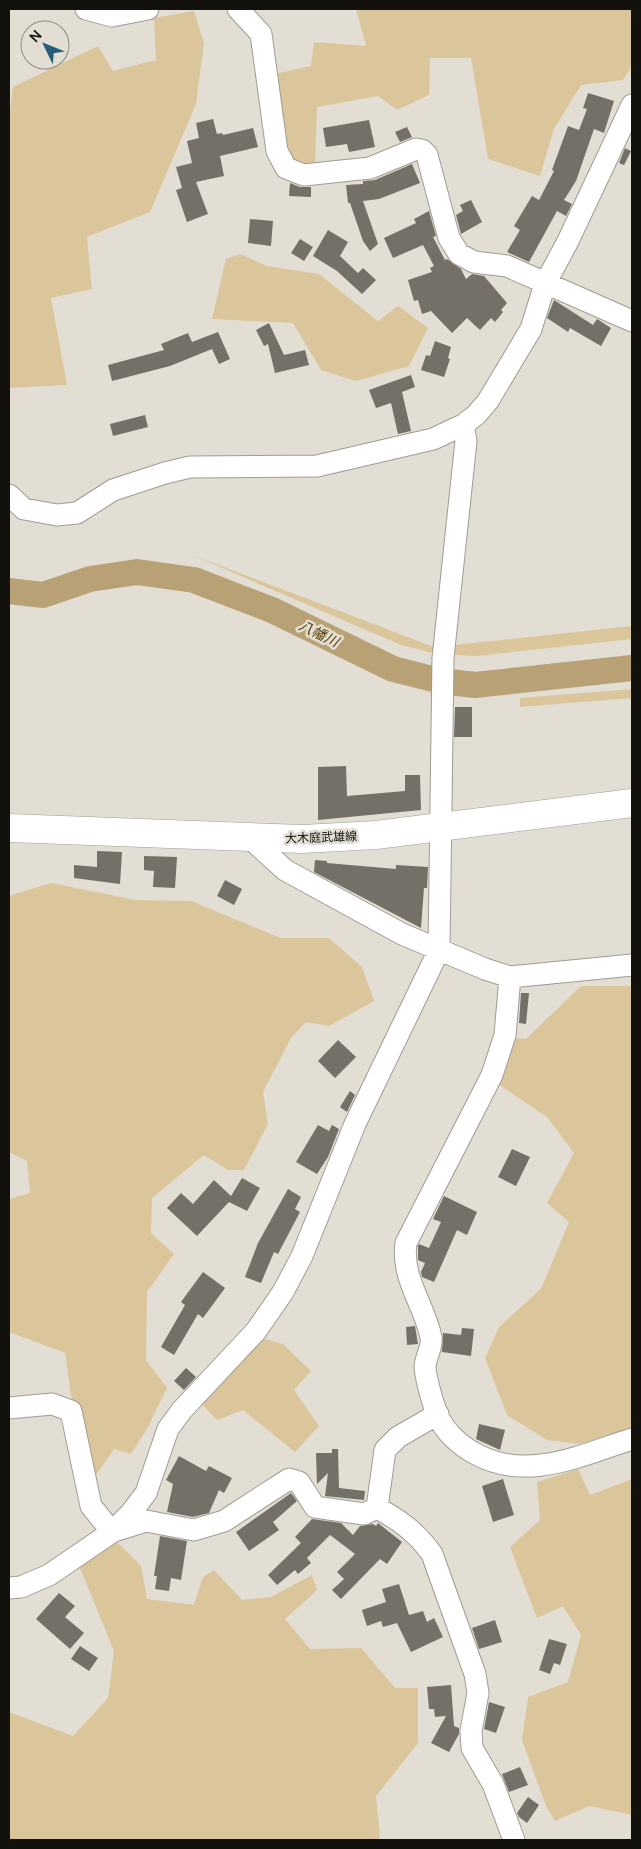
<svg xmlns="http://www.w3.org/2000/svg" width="641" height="1849" font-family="Manrope,'Noto Sans JP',sans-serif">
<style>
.green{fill:#dbc69c}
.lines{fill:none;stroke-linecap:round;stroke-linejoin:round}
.river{stroke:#b7a175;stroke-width:26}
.building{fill:#757067}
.minor-casing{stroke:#a09b92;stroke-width:23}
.major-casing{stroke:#a09b92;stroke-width:29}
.minor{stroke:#fff;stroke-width:21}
.major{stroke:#fff;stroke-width:28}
.labels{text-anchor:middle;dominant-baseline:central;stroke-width:5;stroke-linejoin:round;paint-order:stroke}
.street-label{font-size:12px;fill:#13110e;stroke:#e3ded3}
.water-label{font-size:14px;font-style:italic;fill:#574006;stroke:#e3ded3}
</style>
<rect width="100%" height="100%" fill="#e3ded3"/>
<path class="green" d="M356 9H632V66L623 80 581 85 554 129 540 176 488 159 471 58H430L429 95 397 110 378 96 317 107 315 165 289 161 274 74 311 66 314 42 366 46Z
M194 11 204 43 196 104 150 212 87 237 92 289 51 298 67 385 9 388V120L13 87 98 46 113 71 156 60 154 18Z
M240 254 267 266 319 274 378 321 398 306 428 328 409 366 356 381 321 370 293 323 212 319 226 259Z
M192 555 434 647 632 626V639L477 656 436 654 401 645Z
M632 689V698L520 707V698Z
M51 883 136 900 191 901 281 938H329L362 967 374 1001 329 1026 306 1022 291 1038 263 1092 268 1124 244 1170H228L204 1155 152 1198 151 1233 174 1254 147 1292 146 1360 167 1388 147 1429 131 1454 114 1449 92 1481 71 1395 65 1353 9 1332V1199L30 1193 27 1161 9 1152V896Z
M581 986H632V1428L581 1444 547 1440 507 1415 485 1358 499 1327 541 1289 569 1222 547 1203 574 1153 547 1117 495 1082 512 1038 526 1039Z
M255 1336 283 1344 311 1371 294 1390 319 1426 295 1452 243 1410 217 1420 198 1400Z
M578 1469 590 1495 632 1479V1815L589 1806 555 1821 546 1806 522 1740 528 1697 568 1682 581 1635 563 1606 537 1618 510 1547 540 1520 537 1482Z
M115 1540 141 1566 147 1599 194 1605 203 1577 214 1570 242 1600 271 1597 312 1575 317 1590 285 1619 310 1649 361 1648 395 1688H418V1743L376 1796 380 1837 378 1840H9V1712L73 1736 108 1698 114 1651 80 1568Z"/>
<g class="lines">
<path class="river" d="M9 591 43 595 90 579 137 572 194 580 272 610 393 669 441 681 475 685 632 668"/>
</g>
<path class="building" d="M588 93 614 101 604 133 594 129 576 181 564 200 572 204 566 216 557 211 529 262 507 252 520 230 514 226 532 196 539 200 554 171 552 170 568 126 579 130 587 109 583 108Z
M213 119 217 134 222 133 223 135 253 128 258 147 220 156 224 176 196 182 208 214 187 222 176 190 182 188 176 167 192 163 187 141 199 138 196 123Z
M369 120 375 147 349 152 347 144 326 147 323 128Z
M407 127 412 137 400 142 395 132Z
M625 148 631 151 624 165 619 163Z
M412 164 420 183 379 199 363 201 378 244 370 251 363 241 350 203H348L346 185 363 184V181L375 180Z
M290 183 300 187H311V197L289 196Z
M471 200 482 222 461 234 456 215 463 211 460 205Z
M429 211 436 236 433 237 445 260 447 259 461 269 466 279 472 274 484 276 507 303 501 310 503 312 495 322 491 318 480 330 467 318 452 333 431 311 422 314 418 300 414 301 408 280 432 272 430 268 434 266 423 245 393 258 384 238 416 223 414 219Z
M250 219 273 221 271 246 248 243Z
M328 230 348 242 340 256 358 273 363 268 376 280 362 294 337 271 313 256Z
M300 239 313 247 304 261 291 253Z
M554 300 593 325 597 319 611 328 601 346 570 328 568 332 547 318Z
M269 323 284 355 305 350 309 365 275 373 268 344 264 346 256 330Z
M218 332 230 359 219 364 212 349 170 366 112 381 108 365 164 350 161 344 188 333 192 342Z
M435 341 451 347 448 358 450 359 444 377 421 370 426 355 430 356Z
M411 375 415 387 402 392 411 431 398 434 391 403 376 408 369 390Z
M145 415 148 427 113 436 110 424Z
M455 707H472V737H454Z
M346 766 347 796 405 791V775H420L421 810 318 820V767Z
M97 851 122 852 120 884 74 878V865L97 867Z
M144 856 177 857 175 888 153 887 154 871 144 870Z
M315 860 327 861V863L396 869V865L428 867 427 888H424L421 928 314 872Z
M225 880 242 889 234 905 217 896Z
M521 993H529L526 1024 519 1023Z
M338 1040 356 1057 335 1078 318 1061Z
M350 1091 355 1095 347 1112 340 1107Z
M318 1125 329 1131 332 1125 339 1129 328 1157 317 1174 296 1162Z
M512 1149 530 1157 516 1186 498 1177Z
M242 1178 260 1188 247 1211 229 1202 197 1236 167 1208 181 1193 193 1204 214 1180 231 1196Z
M288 1189 301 1197 295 1209 300 1212 278 1254 274 1252 261 1283 245 1277 258 1243Z
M444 1196 477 1212 467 1235 457 1230 434 1282 422 1277 421 1272 425 1263 418 1260V1246L419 1244 429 1248 441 1222 433 1219Z
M203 1272 225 1288 203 1318 198 1314 174 1355 161 1347 185 1305 181 1302Z
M415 1326 418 1344 407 1345 406 1327Z
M462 1328 474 1329 471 1356 442 1352 443 1333 461 1335Z
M186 1368 196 1377 184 1390 174 1381Z
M479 1424 505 1430 500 1450 476 1439Z
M332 1449H338L339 1488 365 1491 364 1500 325 1496 328 1473 317 1484 316 1453H332Z
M179 1456 206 1471 209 1466 232 1478 224 1493 219 1490 209 1513 193 1517 167 1512 173 1484 166 1480Z
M503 1479 514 1515 493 1522 482 1486Z
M291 1493 297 1501 273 1522 279 1530 249 1551 236 1532Z
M312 1519 341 1523 353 1535 360 1526 373 1524 376 1526 378 1523 402 1542 387 1564 380 1559 341 1599 332 1590 344 1579 337 1572 355 1554 330 1535 307 1558 311 1563 298 1574 295 1570 277 1585 268 1575 301 1543 295 1537Z
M160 1536 187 1541 181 1580 171 1578 169 1591 155 1589 157 1576H154Z
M399 1584 409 1615 423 1611 427 1622 434 1618 443 1637 411 1652 397 1623 383 1627 381 1621 367 1626 362 1610 386 1602 382 1589Z
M59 1593 75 1606 65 1617 84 1633 70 1649 36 1619Z
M495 1620 502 1642 479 1649 472 1628Z
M549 1639 567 1644 560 1665 554 1663 550 1674 539 1670Z
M80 1646 98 1658 89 1671 71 1659Z
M451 1685 454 1726 459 1728V1734L449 1752 431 1743 446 1716 435 1717 434 1709H429L427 1687Z
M489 1702 505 1707 496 1733 484 1729Z
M520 1767 528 1785 509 1792 502 1774Z
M528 1797 539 1805 527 1823 519 1817 517 1813Z"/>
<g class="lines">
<defs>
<path id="minor" d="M86 9 112 16 148 9
M238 9 261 34 277 151 286 168 304 175 370 168 416 149 422 150 427 155 449 238 459 254 474 262 507 266 632 321
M9 495 24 509 57 515 77 513 113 490 165 473 190 467 317 466 433 439 463 425 476 415 488 401 531 329 545 284 568 241 632 105
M250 838 285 870 402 934 485 969 510 977 632 965
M510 977 505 1035 492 1075 406 1243C401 1278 424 1304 431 1337 433 1346 426 1356 425 1366 425 1376 433 1404 437 1414 444 1431 460 1446 476 1454 527 1482 581 1455 632 1439
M9 1408 52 1404 71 1411 91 1506 112 1532
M377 1508C400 1520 417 1533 432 1554L475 1674 478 1693 471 1731 472 1748 493 1784 514 1840
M377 1508 385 1450 398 1437 438 1414
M117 1530 146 1521 194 1530 224 1521 289 1479 299 1482 315 1507 364 1514 377 1508
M9 1588 21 1587 49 1575 112 1532 130 1514 146 1493 168 1429 182 1410 256 1331 283 1292 302 1256 355 1124 439 950 443 658 466 441 463 425"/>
<path id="major" d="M9 828 303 839 376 835 632 803"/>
</defs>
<use href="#minor" class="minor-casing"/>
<use href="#major" class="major-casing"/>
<use href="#minor" class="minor"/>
<use href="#major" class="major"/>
</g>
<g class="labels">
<g class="street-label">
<text transform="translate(321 837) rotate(-2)">大木庭武雄線</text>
</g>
<g class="water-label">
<text transform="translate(319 633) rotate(26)">八幡川</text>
</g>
</g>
<rect width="641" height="1849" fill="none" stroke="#13110e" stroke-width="20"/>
<g transform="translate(45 45) rotate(313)"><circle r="24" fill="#e3ded3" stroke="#908c84"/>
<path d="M0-4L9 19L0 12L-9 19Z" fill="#295e7a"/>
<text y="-8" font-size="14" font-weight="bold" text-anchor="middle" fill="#13110e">N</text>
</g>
</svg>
